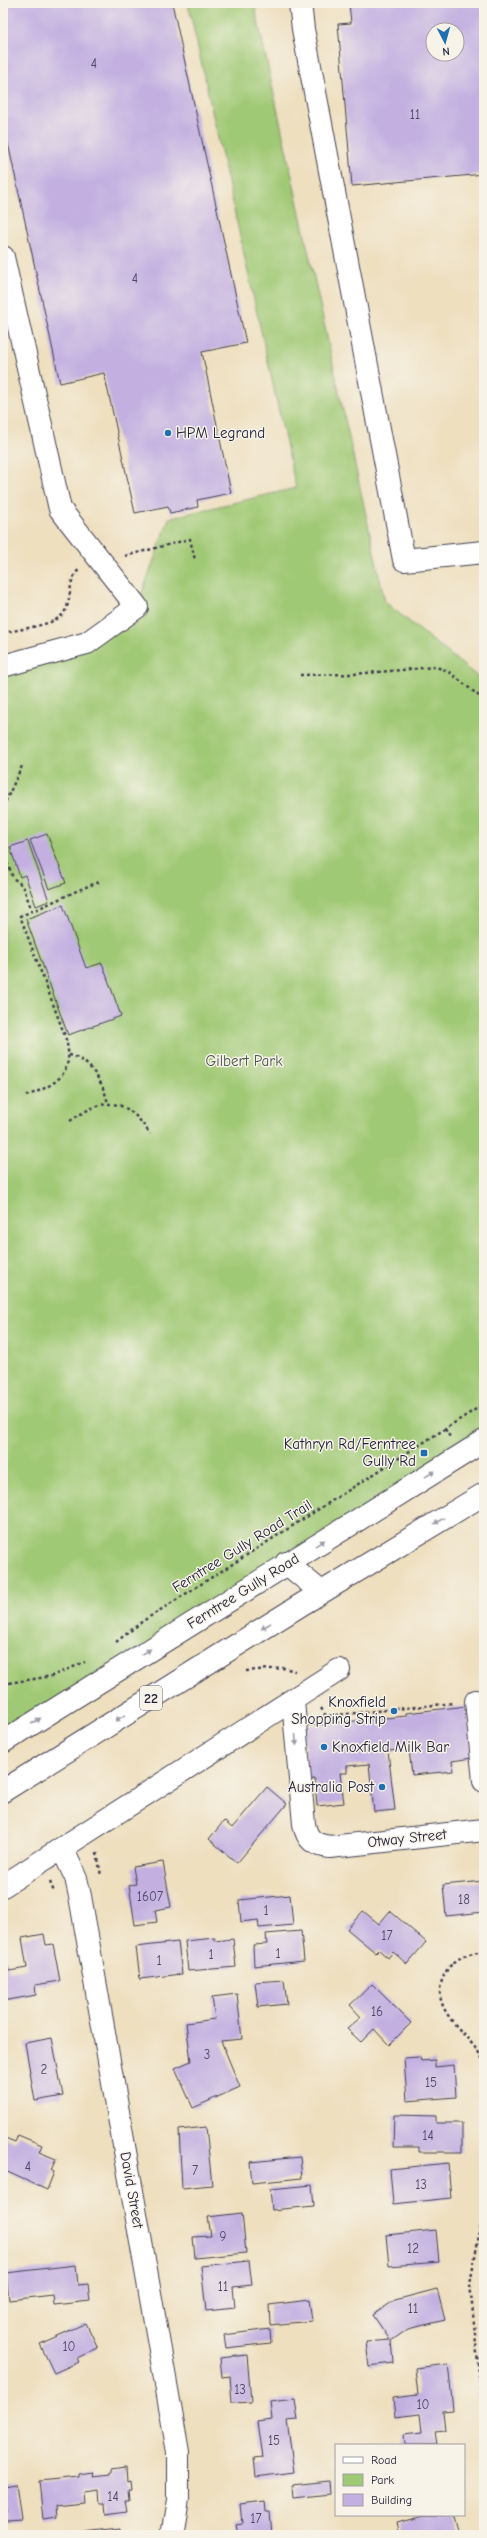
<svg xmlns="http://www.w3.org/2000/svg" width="487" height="2538" font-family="'Comic Neue',sans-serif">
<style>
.green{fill:#a0c975;stroke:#617658}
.building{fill:#c3b0e1;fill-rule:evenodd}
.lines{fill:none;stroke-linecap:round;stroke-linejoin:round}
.minor-casing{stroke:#413e4f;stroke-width:24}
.major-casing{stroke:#413e4f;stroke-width:24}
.path{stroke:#413e4f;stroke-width:2.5;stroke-dasharray:3 3;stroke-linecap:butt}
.minor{stroke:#fff;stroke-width:22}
.major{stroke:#fff;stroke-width:22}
.oneway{fill:#9c9ca7}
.poi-dot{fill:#1f6fb2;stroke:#f7f3e8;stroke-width:1.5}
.labels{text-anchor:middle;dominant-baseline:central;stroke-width:3;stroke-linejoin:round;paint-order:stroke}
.number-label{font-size:13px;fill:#4a4664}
.shield{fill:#f7f3e8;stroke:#62616f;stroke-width:1}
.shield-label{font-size:14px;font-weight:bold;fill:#22223b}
.poi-label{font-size:15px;fill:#22223b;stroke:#f7f3e8;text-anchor:end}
.park-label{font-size:15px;fill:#48544c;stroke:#f7f3e8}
.street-label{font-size:15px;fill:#22223b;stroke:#f7f3e8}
</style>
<rect width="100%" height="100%" fill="#f7f3e8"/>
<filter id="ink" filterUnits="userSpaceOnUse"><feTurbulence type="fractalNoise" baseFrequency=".025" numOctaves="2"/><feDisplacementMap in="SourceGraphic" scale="8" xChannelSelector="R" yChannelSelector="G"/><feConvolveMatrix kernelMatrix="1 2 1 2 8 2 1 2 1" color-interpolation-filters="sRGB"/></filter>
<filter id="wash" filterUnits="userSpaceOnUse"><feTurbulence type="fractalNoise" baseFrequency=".012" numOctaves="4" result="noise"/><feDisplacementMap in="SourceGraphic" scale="16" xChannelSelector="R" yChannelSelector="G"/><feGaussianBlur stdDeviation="0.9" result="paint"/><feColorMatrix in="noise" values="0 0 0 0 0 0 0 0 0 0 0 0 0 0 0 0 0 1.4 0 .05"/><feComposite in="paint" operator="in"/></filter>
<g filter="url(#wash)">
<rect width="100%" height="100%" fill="#eedfbf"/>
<path class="green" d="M188 3H254L385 602 484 682V1441L3 1742V666L87 643 137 607 169 518 296 488Z"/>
<g id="blocks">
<path class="building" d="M16 3H172L246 343 202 352 231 493 197 500 198 507 170 513 168 506 135 513 104 373 60 383 3 120V6Z
M349 3H484V174L352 186 338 24 351 23ZM433 30H457V54H433Z
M47 834 66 883 49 889 30 840Z
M28 841 49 901 36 906 25 875 20 877 10 847Z
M63 905 86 968 102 963 121 1016 68 1035 26 919Z
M467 1706 472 1758 452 1761 453 1771 412 1775 409 1749 388 1751 395 1810 374 1812 369 1764 347 1766V1773H340L344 1803 317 1806 315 1779 307 1780 303 1726 406 1716V1713Z
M267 1787 287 1804 237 1863 209 1839 224 1821 232 1828Z
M163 1862 171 1907 155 1910 157 1922 135 1925 129 1885 136 1884 133 1867Z
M484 1881V1912L446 1916 443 1885Z
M290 1895 293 1925 259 1928 258 1920 241 1922 239 1900Z
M363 1911 379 1924 390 1911 426 1942 407 1964 393 1952 388 1958 379 1950 376 1953 347 1929Z
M301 1931 304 1961 254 1966 253 1945 267 1944 266 1934Z
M44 1934 46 1945 53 1944 60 1981 35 1985 36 1995 3 2001V1963H7L9 1971 27 1968 22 1938Z
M215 1938V1941L233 1939 236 1967 188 1971 185 1941Z
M178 1942 182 1974 140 1979 136 1947Z
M284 1980 287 2004 258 2007 255 1982Z
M372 1984 411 2023 389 2045 374 2029 361 2042 347 2029 361 2017 350 2005Z
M237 1994 242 2039 221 2041 240 2087 193 2108 175 2068 191 2061 186 2023 215 2019 212 1997Z
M52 2038 63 2096 35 2101 25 2043Z
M420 2057 421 2061 435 2060V2067L454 2065 456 2097 407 2101 404 2058Z
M394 2115 436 2116V2123H462V2152H419V2147H393Z
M206 2127 212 2185 182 2188 179 2130Z
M18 2135 42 2145 39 2152 56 2159 51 2170 54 2172 47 2190 3 2170V2137L15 2142Z
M300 2157 302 2178 252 2183 250 2162Z
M448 2163 451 2198 393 2204 390 2169Z
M312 2185 314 2206 272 2210 270 2189Z
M242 2213 246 2253 195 2258 193 2237 211 2236 208 2217Z
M436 2230 439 2262 389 2266 386 2235Z
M249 2261 252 2285 233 2287 235 2308 206 2311 201 2266Z
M76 2265 78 2285 88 2284 90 2301 54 2305 53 2295 9 2300 6 2273Z
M437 2289 445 2320 408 2329 391 2341 393 2363 369 2366 366 2342 390 2340 373 2315 395 2300Z
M309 2300 312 2321 270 2325 269 2305Z
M86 2323 98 2348 77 2358 79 2362 54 2373 40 2344Z
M270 2329 271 2343 226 2348 224 2335Z
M247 2355 251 2402 232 2403 230 2376 222 2377 220 2358Z
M448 2364 453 2410 443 2411 445 2430 435 2431 437 2445H405L404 2434 422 2432 420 2414 395 2417 393 2398 418 2395 415 2368Z
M295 2399 298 2420 287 2421 294 2472 256 2477 254 2458 262 2457 257 2422 272 2420 270 2402Z
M126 2468 127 2482 130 2481 131 2490H128L129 2502H125L127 2513 105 2516 104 2504H99L98 2489 83 2491 84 2502 56 2505 57 2517 43 2519 39 2481 79 2477V2474L94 2472 93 2476 112 2474V2470Z
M329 2481 330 2494 293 2498 292 2485Z
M16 2484 21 2520 7 2521 6 2510H3V2486Z
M265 2501 266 2512H270L272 2535H238L236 2525 242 2524 240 2504Z
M423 2515H453L458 2533 400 2535 397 2522Z
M119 2528V2535H66V2534Z"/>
</g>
</g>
<g filter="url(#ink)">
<use href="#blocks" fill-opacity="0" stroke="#413e4f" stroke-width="1"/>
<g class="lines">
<defs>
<path id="minor" d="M300 3 303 29 404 560 484 552
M3 257 60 509 137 607 87 643 3 666
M293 1701 304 1824C307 1840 314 1845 330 1847L484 1830
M476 1701 484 1781
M62 1848 76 1878 80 1896 178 2452V2500L172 2535
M3 1886 339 1670"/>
<path id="major" d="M286 1563 321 1592
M3 1742 484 1441
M3 1791 299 1606 484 1494"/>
</defs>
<use href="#minor" class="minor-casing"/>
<use href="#major" class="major-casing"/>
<path class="path" d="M125 556 190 539 195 560
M3 633C16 630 51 625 60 617 75 604 65 580 80 569
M300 675 353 674 436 667 448 671 484 700
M3 807 22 766
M3 851 13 878 23 886 32 911
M69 1055C90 1059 104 1084 108 1104
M26 1096C58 1084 76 1073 65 1036L20 916C47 906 71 892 99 882
M70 1121C105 1096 126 1097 150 1134
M445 1429 450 1437
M116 1642 143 1621 484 1404
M246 1671 284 1668 295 1671
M3 1684 52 1676 85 1662
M321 1708 326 1716
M317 1717 454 1703
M97 1853 101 1876
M50 1882 54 1892
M484 1951C469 1953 456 1957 447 1970 422 2010 471 2032 484 2062
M484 2208 470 2284 484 2423"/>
<use href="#minor" class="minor"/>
<use href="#major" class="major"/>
</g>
<defs><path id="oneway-solid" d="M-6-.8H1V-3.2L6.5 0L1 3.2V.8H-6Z"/></defs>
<g class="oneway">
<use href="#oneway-solid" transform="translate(430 1474) rotate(-32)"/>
<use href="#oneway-solid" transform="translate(439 1521) rotate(149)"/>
<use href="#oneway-solid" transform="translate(320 1543) rotate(-32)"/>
<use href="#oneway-solid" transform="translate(266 1626) rotate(148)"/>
<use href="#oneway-solid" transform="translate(146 1652) rotate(-32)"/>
<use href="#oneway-solid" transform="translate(120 1718) rotate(148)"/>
<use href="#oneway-solid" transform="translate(36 1721) rotate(-32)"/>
<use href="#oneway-solid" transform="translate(296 1740) rotate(85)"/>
</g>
</g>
<g class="poi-dot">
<circle cx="168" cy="433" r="4"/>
<rect x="420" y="1449" width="8" height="8" rx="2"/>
<circle cx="394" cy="1711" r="4"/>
<circle cx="324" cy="1747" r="4"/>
<circle cx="382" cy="1787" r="4"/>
</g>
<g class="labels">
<g class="number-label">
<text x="94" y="63">4</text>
<text x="415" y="114">11</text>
<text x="135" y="278">4</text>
<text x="150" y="1896">1607</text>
<text x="464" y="1899">18</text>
<text x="266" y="1910">1</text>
<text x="387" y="1935">17</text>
<text x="278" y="1953">1</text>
<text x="211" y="1954">1</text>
<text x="159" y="1960">1</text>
<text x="377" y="2011">16</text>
<text x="207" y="2054">3</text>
<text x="44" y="2069">2</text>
<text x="431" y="2082">15</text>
<text x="428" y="2135">14</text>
<text x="28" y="2166">4</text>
<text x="195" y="2170">7</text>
<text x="421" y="2184">13</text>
<text x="223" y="2236">9</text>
<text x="413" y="2248">12</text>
<text x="223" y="2286">11</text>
<text x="413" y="2308">11</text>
<text x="69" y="2346">10</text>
<text x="240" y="2389">13</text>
<text x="423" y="2404">10</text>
<text x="274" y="2440">15</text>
<text x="113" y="2496">14</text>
<text x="256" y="2518">17</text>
</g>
<rect class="shield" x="140" y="1686" width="22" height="24" rx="3"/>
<g class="shield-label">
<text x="151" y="1698">22</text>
</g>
<g class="poi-label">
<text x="176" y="433" text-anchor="start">HPM Legrand</text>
<text x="416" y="1444">Kathryn Rd/Ferntree<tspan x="416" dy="17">Gully Rd</tspan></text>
<text x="386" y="1702">Knoxfield<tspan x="386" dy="17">Shopping Strip</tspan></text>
<text x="332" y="1747" text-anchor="start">Knoxfield Milk Bar</text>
<text x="374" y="1787">Australia Post</text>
</g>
<g class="park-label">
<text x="244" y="1061">Gilbert Park</text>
</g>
<g class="street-label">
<text transform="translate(242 1546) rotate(-32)">Ferntree Gully Road Trail</text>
<text transform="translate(243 1591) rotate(-32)">Ferntree Gully Road</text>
<text transform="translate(407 1838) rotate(-6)">Otway Street</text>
<text transform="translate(132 2190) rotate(80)">David Street</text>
</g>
</g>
<rect width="487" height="2538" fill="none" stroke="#f7f3e8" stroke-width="16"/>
<rect x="335" y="2444" width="130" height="72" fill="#f7f3e8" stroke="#a29fa3"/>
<rect x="343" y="2457" width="20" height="6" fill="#ffffff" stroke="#a29fa3"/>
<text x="371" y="2464" font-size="12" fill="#22223b">Road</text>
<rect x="343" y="2474" width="20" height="12" fill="#a0c975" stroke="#a29fa3"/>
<text x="371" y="2484" font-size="12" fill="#22223b">Park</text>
<rect x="343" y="2494" width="20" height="12" fill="#c3b0e1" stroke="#a29fa3"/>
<text x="371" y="2504" font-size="12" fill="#22223b">Building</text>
<g transform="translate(445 42) rotate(174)"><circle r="19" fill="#f7f3e8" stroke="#a29fa3"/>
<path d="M0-3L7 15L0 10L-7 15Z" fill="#1f6fb2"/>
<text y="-6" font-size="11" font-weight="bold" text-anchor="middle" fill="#22223b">N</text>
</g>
</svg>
